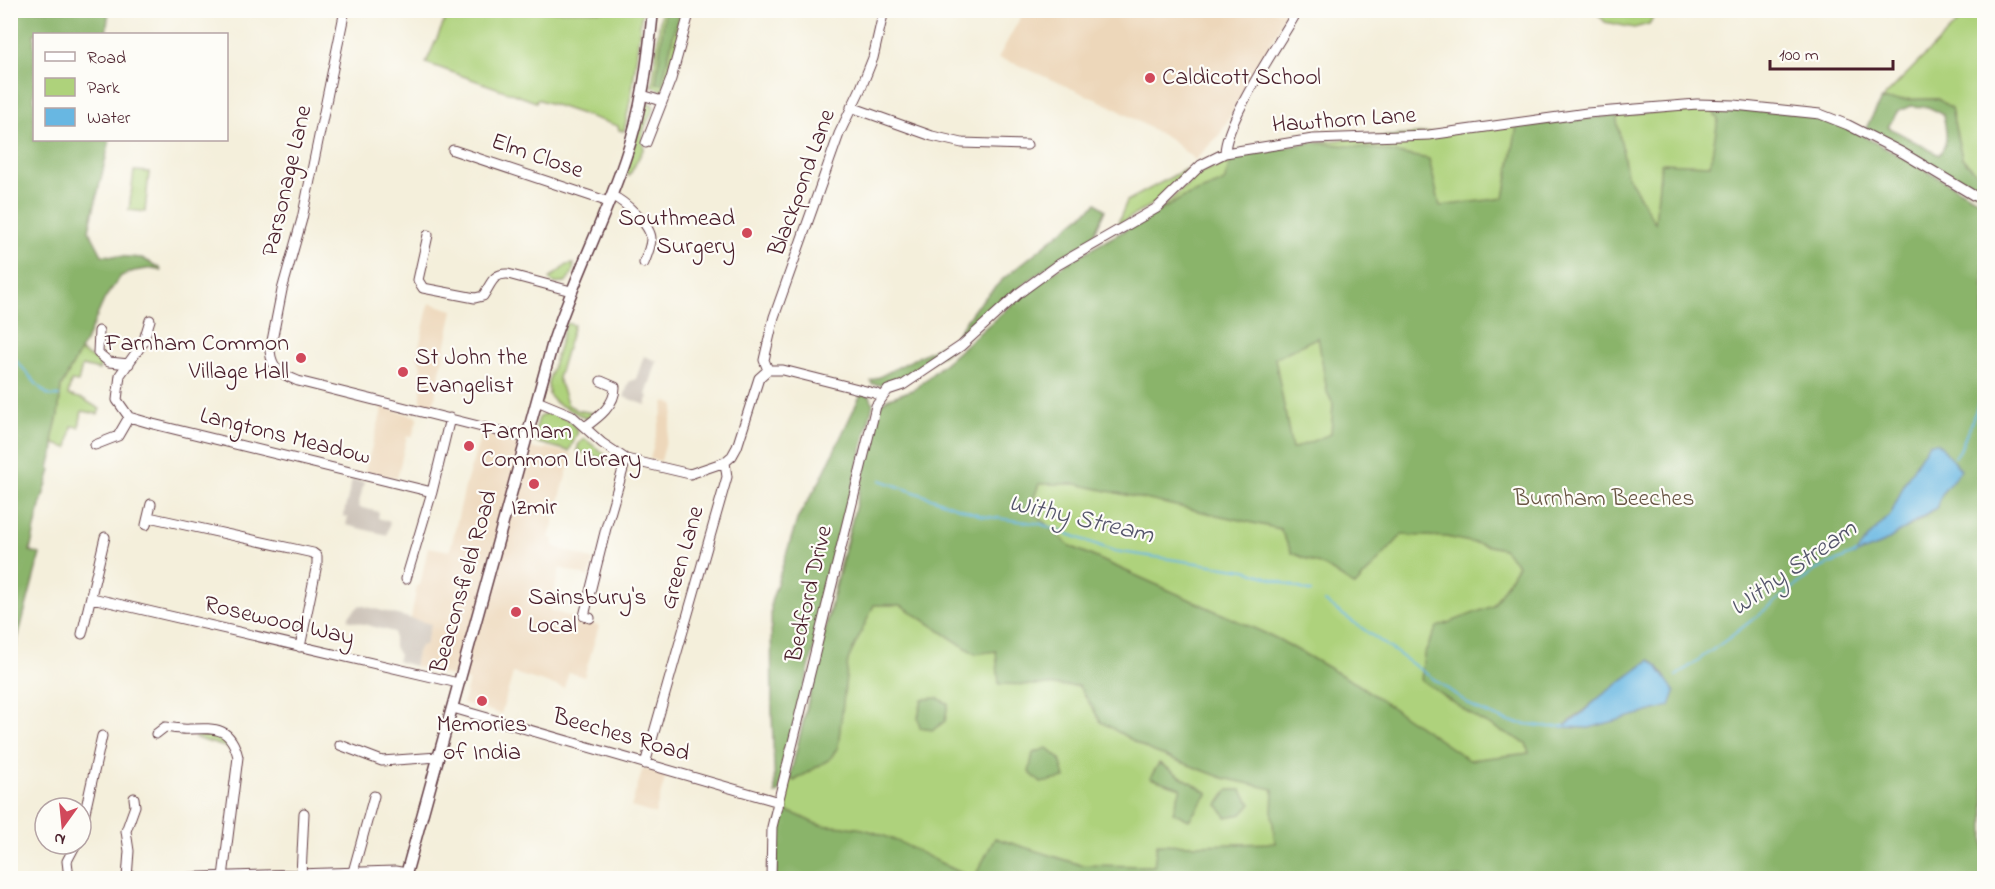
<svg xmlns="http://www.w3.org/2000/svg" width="1995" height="889" font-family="'Indie Flower',sans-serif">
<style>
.built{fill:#edd7ba}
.industrial{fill:#ccc2b8}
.green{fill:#aed27b;stroke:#7c7853;stroke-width:1.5}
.forest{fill:#8ab46b;stroke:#6a6a4b;stroke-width:1.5;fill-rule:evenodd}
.water{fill:#68b7e2;stroke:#596b86;stroke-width:1.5}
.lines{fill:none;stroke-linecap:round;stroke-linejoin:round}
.stream{stroke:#68b7e2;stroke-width:2}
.minor-casing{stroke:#643e45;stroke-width:11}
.major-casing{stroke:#643e45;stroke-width:13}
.minor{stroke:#fff;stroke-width:9}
.major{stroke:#fff;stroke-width:10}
.poi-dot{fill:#d1495b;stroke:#fdfcf7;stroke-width:2}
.labels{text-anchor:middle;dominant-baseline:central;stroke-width:4.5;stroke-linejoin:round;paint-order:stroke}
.poi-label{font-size:24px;fill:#4a1f2b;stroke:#fdfcf7;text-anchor:start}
.street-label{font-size:24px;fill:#4a1f2b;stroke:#fdfcf7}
.park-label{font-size:24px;fill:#685543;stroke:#fdfcf7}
.water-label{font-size:26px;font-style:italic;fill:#54546b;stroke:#fdfcf7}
</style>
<rect width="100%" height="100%" fill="#fdfcf7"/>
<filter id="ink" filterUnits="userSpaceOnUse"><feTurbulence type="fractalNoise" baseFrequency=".0167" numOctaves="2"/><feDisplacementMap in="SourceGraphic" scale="12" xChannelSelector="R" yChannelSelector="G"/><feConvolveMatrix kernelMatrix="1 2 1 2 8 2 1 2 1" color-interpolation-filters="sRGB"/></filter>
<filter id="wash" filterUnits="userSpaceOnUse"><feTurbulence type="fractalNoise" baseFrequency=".008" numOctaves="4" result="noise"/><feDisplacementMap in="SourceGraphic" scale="24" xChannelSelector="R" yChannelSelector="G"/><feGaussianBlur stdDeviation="1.35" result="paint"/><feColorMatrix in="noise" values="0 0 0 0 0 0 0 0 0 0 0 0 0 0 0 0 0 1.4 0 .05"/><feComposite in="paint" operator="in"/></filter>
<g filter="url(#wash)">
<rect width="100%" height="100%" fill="#f4efdb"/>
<path class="built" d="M1024 11H1287L1275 36 1220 134 1195 160 1171 140 1111 106 1016 64 998 58Z
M429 303 453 310 433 407 421 404V366L417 356Z
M665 401 675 405 661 461 650 459Z
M383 407 418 417 412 437 407 436 397 478 365 471Z
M482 432 538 450 547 448 572 454 549 538 554 539 553 546 594 560 589 577 560 568 549 610 599 626 584 677 569 672 564 688 513 673 501 714 463 703 469 681 414 666 417 651 411 619 417 585H420L428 547 450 551 466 483Z
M643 768 666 775 655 814 631 807Z"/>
<path class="industrial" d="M644 356 657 361 646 395 648 396 646 405 624 397 629 382 636 379Z
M352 480 364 482 358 507 379 512 378 518 390 522 387 535 346 525 348 517H343Z
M360 605 431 624 425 645 420 646 417 652 414 666 397 661 399 655 394 647V632L348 620 349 616Z"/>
<path class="green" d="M449 11H642L632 91 624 131 619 130 618 126 537 99 536 102 426 63Z
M661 11H685L680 36 663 91 652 86Z
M1595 11H1673L1661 16H1654L1649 24 1634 28 1605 22Z
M1969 11H1984V180L1962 158 1956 134 1938 99 1881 100Z
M648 103 652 104 654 108C648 120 639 134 644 148L629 176 626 172 644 106Z
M1713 106 1930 172 1984 878H775L778 825 788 786 841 560 887 399 915 389 970 342 1161 209 1200 173 1244 155 1313 142 1517 126Z
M1186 169 1185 175 1157 202 1117 225 1127 201Z
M134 171 149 172 145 212 129 210Z
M574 264 572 274 566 282C559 284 554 285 549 279L567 265Z
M566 323 574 325 558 378 568 405 577 410 593 413 587 419 556 403 549 395 548 383Z
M80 351 101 363 99 370 82 366 78 382 71 381 68 395 83 399 100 409 98 414 82 411 79 427 72 426 68 448 54 444 53 436 58 415 61 387Z
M554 413C565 418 573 421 578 432L569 451 532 441 539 418 545 414Z
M585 439 613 461 577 451 579 443Z
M196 733 220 735 232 749 195 738Z"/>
<path class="forest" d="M11 10 109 11 106 34H34V140H110L89 230 102 255 142 258 160 268 161 271 154 268 134 271 121 276 105 298 89 334 61 387 58 415 53 436 54 448 49 468 51 470 40 506 30 551 40 554 11 664Z
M665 11H679L662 84 656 83Z
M1938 99 1951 108 1962 158 1984 180V196L1972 191 1865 130 1881 100ZM1910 106 1928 107 1943 114C1946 130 1950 141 1939 155L1888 127 1897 112Z
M1723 107 1808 113 1849 128 1984 203V878H974L995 838 1081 865 1154 866 1157 844 1194 845 1275 843 1272 814 1273 789 1223 778 1149 750 1101 722 1079 686 999 684 996 651 975 654 901 605H874L848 660 838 747 830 759 794 781 790 777 880 405 887 399 915 389 1033 286 1070 261 1184 197 1224 182 1231 160 1244 155 1313 142 1375 149 1429 159 1440 206 1504 198 1517 126 1616 115 1627 174 1655 223 1661 163 1710 165 1718 120 1714 113 1721 110ZM1318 337 1327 392 1333 404 1331 434 1292 449 1275 358ZM1917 465 1960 470 1943 492 1936 508 1920 520 1901 531 1869 537 1891 514 1906 480ZM1039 484H1076L1280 529 1292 553 1326 567 1355 586 1402 535 1446 537 1503 549 1518 565 1493 606 1437 627 1424 654 1421 680 1481 721 1526 743 1529 753 1469 760 1359 685 1278 639 1070 546 1030 509ZM1650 660C1668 674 1669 684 1669 706L1589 728 1563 727 1601 696Z
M1097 203 1105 210 1092 239 1057 260 1028 281 957 343 956 335 976 307 1003 279Z
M945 343 953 348 900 382 886 385 872 384 871 381Z
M861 394 870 396 873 404 779 792 775 794 772 714 771 602 798 517 820 481Z
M938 698 948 704 945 721 933 730 920 728 918 718 922 699Z
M1047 748 1060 759 1065 778 1041 783 1029 772 1033 753Z
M1159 763 1208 793 1189 820 1173 812 1181 788 1150 778Z
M1228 790H1241L1251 804 1242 814 1226 817 1218 805Z
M782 811C799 812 808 823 821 825 835 827 849 826 863 829 902 839 936 863 973 878H775L778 825Z"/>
<path class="water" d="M1929 443H1938L1961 470 1943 492 1936 508 1880 545 1854 555 1869 537 1891 514 1906 480Z
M1650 660 1657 666 1675 692 1670 706 1589 728 1562 727 1574 720 1601 696Z"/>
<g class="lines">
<path class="stream" d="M10 325 15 329
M10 355C21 363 40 392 49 395 52 397 56 396 59 396
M1984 359V361
M1955 457 1960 450 1984 391
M880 480 982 516 1041 524 1114 551 1245 570 1311 592
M1325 602 1476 709 1509 722 1550 727 1565 726
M1676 676 1729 638 1816 570 1856 553"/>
</g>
</g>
<g filter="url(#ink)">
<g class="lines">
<defs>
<path id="minor" d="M345 10 302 219 282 290 270 351C272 370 281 374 298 381L526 438
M642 95 662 101
M851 107 932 136 962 143 1027 145
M646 143 671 79 690 10
M453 150 609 202
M1225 153C1225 121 1280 42 1298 10
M612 196C624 201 651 225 651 239 651 244 646 258 644 263
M428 235 418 280 423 288 475 298 483 296C491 285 492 273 508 274L571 291
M150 320 143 343 120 375 117 400 129 417 153 424 432 492
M99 331 98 353 109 362 129 364
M768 370 764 360 774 317 839 134 861 88 873 58 884 10
M768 370H783L874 393 882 396
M537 401 571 415 602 443 626 459 690 474 725 462
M585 427C599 417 615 405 615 387L601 381
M95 445 118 436 129 417
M149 517 313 553 317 556V564L300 647
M146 525 151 504
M406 579 432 492 450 418
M92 598 458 683
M590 618 584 616 606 528 626 459
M82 634 105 537
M453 708 779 802
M156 734 165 727C173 728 182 730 190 729 216 728 231 727 238 757L223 877
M340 745 382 761 438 757
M645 764 727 477 725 462 732 456 737 447 759 378 768 370
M81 830 102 736
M353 872 374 796
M301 875 304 813
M69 878 67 861 76 844
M127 878 129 851 126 831 135 806 134 798
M171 878 395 871 407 873
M771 878 772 827 876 406 888 390 903 385 961 346 1019 293 1056 266 1157 208 1201 165 1225 153 1313 139 1429 135 1587 113 1697 104 1734 105 1820 114 1848 125 1903 153 1973 195 1984 199"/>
<path id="major" d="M405 878 553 342C574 279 604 221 625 159 642 111 648 61 653 10"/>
</defs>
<use href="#minor" class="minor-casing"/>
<use href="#major" class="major-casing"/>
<use href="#minor" class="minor"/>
<use href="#major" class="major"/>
</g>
</g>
<g class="poi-dot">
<circle cx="1150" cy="78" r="6"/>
<circle cx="747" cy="233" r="6"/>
<circle cx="301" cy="358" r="6"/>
<circle cx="403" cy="372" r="6"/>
<circle cx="469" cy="446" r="6"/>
<circle cx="534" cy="484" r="6"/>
<circle cx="516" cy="612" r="6"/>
<circle cx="482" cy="701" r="6"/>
</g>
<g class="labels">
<g class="poi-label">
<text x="1162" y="78">Caldicott School</text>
<text x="735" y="219" text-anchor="end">Southmead<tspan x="735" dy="28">Surgery</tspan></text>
<text x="289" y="344" text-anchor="end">Farnham Common<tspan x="289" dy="28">Village Hall</tspan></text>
<text x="415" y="358">St John the<tspan x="415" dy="28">Evangelist</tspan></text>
<text x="481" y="432">Farnham<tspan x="481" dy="28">Common Library</tspan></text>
<text x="534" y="508" text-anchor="middle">Izmir</text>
<text x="528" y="598">Sainsbury's<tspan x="528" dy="28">Local</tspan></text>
<text x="482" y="725" text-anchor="middle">Memories<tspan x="482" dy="28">of India</tspan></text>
</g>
<g class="street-label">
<text transform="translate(1344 121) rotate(-4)">Hawthorn Lane</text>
<text transform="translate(537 157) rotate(19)">Elm Close</text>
<text transform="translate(288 181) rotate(-77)">Parsonage Lane</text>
<text transform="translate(803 183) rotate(-70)">Blackpond Lane</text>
<text transform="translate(285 437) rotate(14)">Langtons Meadow</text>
<text transform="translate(683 558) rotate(-74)">Green Lane</text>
<text transform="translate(465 582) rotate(-74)">Beaconsfield Road</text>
<text transform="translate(810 594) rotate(-77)">Bedford Drive</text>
<text transform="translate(279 622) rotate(13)">Rosewood Way</text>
<text transform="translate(621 736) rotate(16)">Beeches Road</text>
</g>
<g class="park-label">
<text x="1604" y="499">Burnham Beeches</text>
</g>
<g class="water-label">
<text transform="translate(1081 520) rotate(13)">Withy Stream</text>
<text transform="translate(1794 569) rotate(-35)">Withy Stream</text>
</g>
</g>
<rect width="1995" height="889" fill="none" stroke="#fdfcf7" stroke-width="36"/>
<rect x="33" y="33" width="195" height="108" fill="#fdfcf7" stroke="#b5a4a5" stroke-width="1.5"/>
<rect x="45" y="52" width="30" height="9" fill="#ffffff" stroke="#b5a4a5" stroke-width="1.5"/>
<text x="87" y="63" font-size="18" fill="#4a1f2b">Road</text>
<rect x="45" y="78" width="30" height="18" fill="#aed27b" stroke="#b5a4a5" stroke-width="1.5"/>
<text x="87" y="93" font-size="18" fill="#4a1f2b">Park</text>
<rect x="45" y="108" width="30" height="18" fill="#68b7e2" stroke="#b5a4a5" stroke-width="1.5"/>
<text x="87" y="123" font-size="18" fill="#4a1f2b">Water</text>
<g transform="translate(63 826) rotate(195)"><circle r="28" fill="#fdfcf7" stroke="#b5a4a5" stroke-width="1.5"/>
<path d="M0-4.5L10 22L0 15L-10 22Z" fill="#d1495b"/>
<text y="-9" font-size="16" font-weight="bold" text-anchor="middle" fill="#4a1f2b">N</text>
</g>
<path d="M1770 60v9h123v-9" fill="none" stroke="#4a1f2b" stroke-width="3"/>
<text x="1779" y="60" font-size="18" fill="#4a1f2b" stroke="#fdfcf7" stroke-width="4.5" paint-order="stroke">100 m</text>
</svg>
